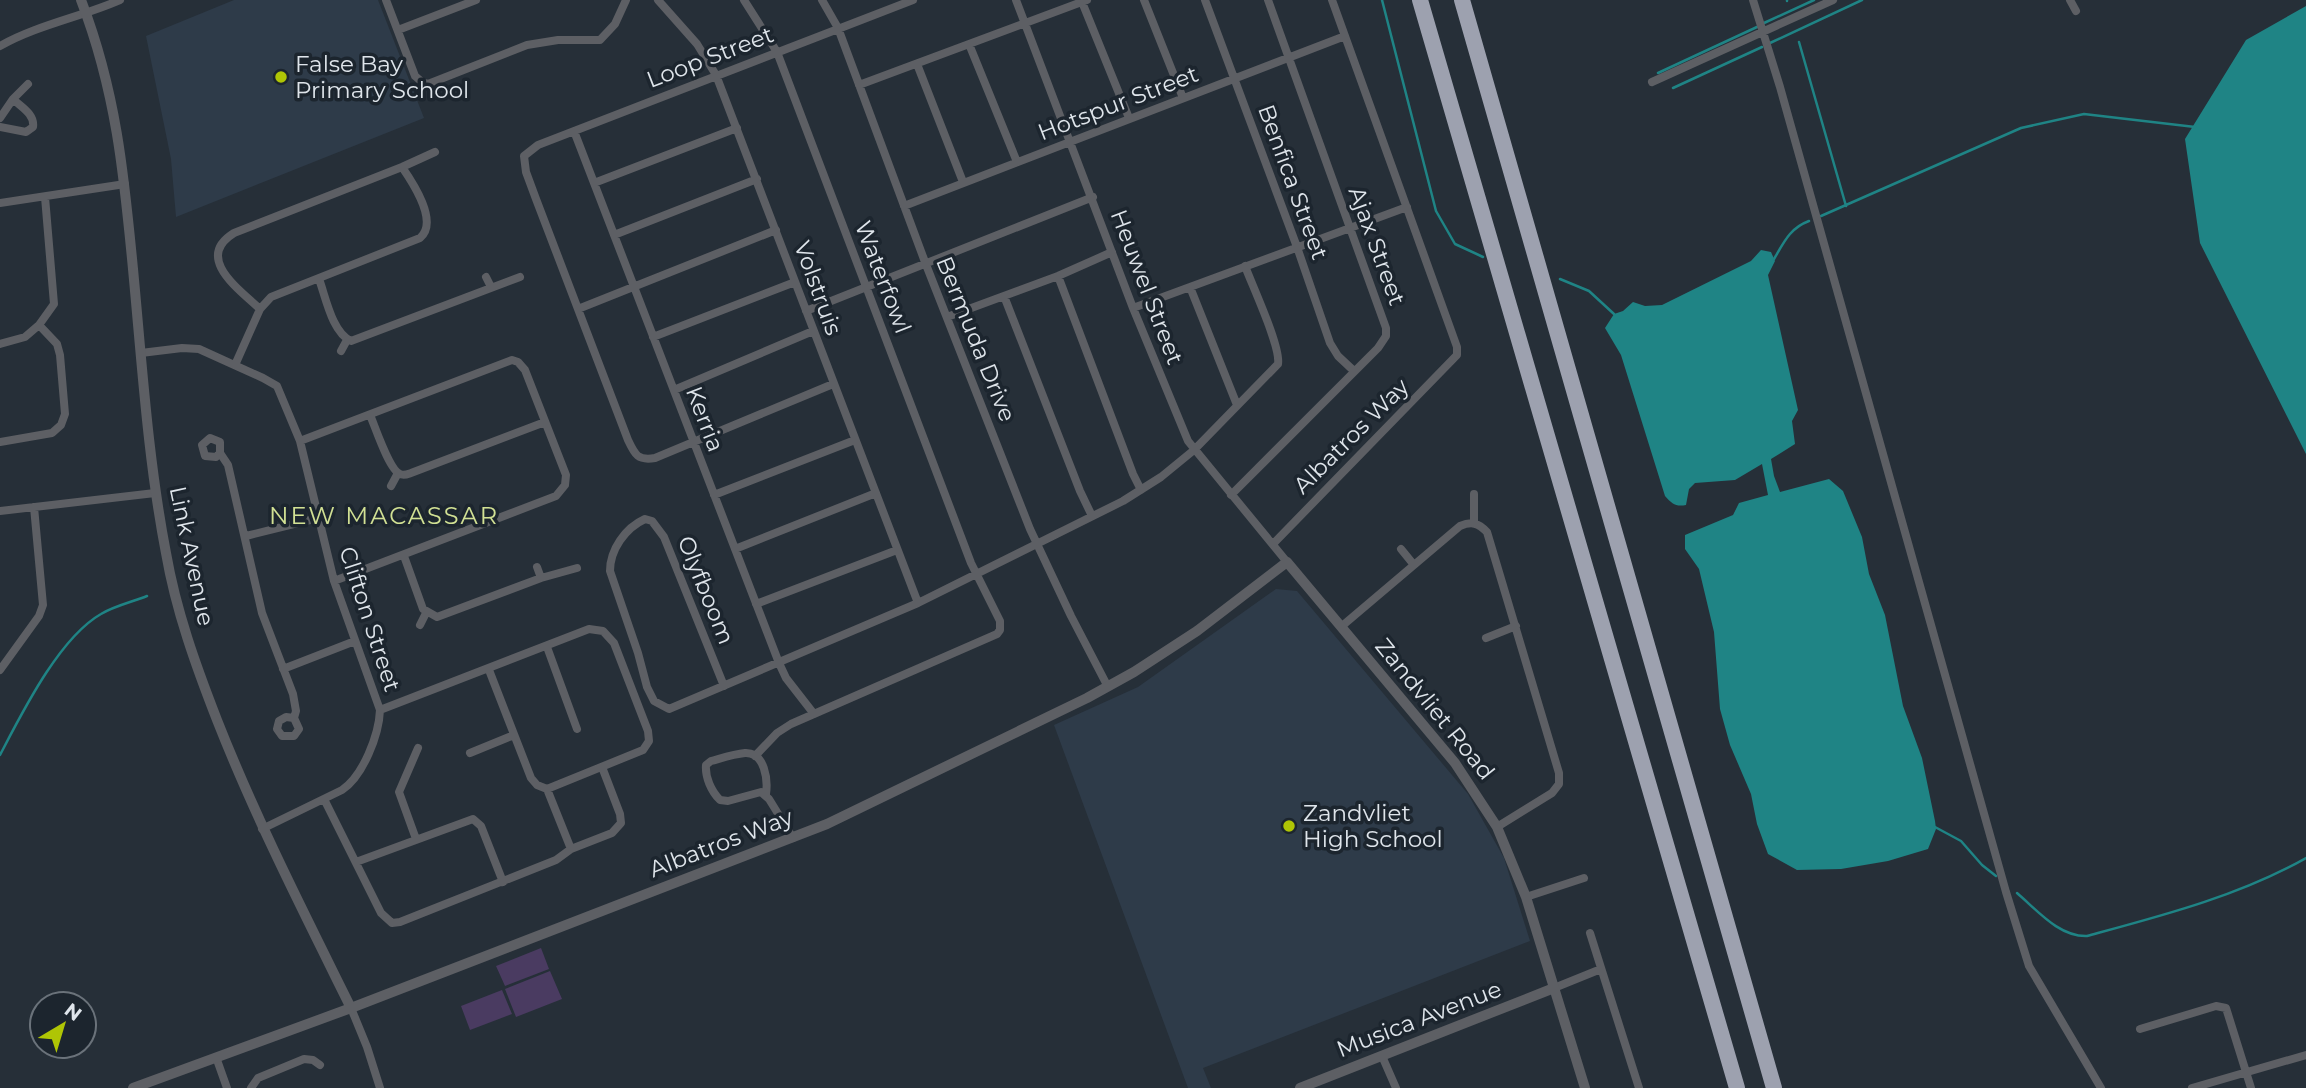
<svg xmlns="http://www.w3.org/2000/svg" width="2306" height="1088" font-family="Montserrat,sans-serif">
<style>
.built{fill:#2e3b49}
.green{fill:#4a3b61}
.water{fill:#1f8485}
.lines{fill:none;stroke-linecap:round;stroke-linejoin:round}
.stream{stroke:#1f8485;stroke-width:2.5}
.minor{stroke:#5d5f64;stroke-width:8}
.tertiary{stroke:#5d5f64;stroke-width:10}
.motorway{stroke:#9da1af;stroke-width:16}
.poi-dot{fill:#afc505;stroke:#1c252e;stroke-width:2.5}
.labels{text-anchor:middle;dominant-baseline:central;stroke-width:7;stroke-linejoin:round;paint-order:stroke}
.street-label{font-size:23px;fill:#dfe5eb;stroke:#1c252e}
.poi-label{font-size:23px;fill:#dfe5eb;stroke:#1c252e;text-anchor:start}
.neighbourhood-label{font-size:24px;letter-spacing:2px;fill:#d2e194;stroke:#1c252e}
</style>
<rect width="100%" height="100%" fill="#262f38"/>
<path class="built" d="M234 0H378L424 118 176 217 171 159 146 36Z
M1276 589 1297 591 1468 794 1504 858 1530 941 1203 1068 1211 1088H1188L1054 725 1138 687Z"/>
<path class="green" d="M541 948 549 969 505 986 496 966Z
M550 971 562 999 516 1017 505 989Z
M502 990 512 1014 470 1030 461 1006Z"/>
<path class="water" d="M2306 6V454L2200 243 2185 139 2246 40Z
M1761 250 1771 252 1775 261 1768 275 1798 410 1792 421 1795 444 1771 459 1774 476 1780 492 1829 479 1843 491 1862 537 1869 574 1885 615 1903 706 1922 758 1935 821 1936 829 1928 849 1888 861 1841 869 1797 870 1768 854 1757 824 1751 794 1730 745 1720 709 1714 632 1699 569 1685 549V535L1733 515 1739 503 1768 495 1762 464 1735 480 1695 483 1689 489 1686 505C1676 507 1672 504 1665 496L1621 355 1605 328 1614 314 1623 311 1633 302 1645 306 1662 305 1751 261Z"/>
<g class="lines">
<path class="stream" d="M1382 0 1436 211 1455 244 1483 257
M1787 0V1
M1764 23 1814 0
M1799 42 1846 206
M1770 43 1862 0
M1658 73 1757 27
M1673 88 1762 47
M1821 216 2021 128 2084 114 2195 127
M1774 259C1784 242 1790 228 1809 221
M1560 279 1589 291 1614 314
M0 755C22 713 59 638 101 614 114 606 132 602 147 596
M1935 827 1961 841 1982 865 1996 876
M2017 893C2037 910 2059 937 2087 936 2161 916 2239 896 2306 858"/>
<path class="minor" d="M386 0 415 76 422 82 428 84 527 45 558 40H600L615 24 626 0
M658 0 697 44 716 75 918 603
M744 0 777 52 971 563 1000 621V630L997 634 791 724 777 733 755 756
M822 0 838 28 925 262 1030 529 1071 616 1108 687
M1016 0 1133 308 1188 441 1287 562
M1144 0 1183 98
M1205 0 1297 247 1330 343 1338 356 1354 371
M1753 0 1780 87 2006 892 2029 966 2101 1088
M2070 0 2076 11
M1082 2 1129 118
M398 30 476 0
M969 44 1017 162
M0 46C37 25 81 17 120 0
M917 64 963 182
M1652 82 1833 0
M859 85 1087 0
M0 118 13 99 28 84
M0 127 26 132 33 127C35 114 21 107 13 99
M574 131 779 663 786 678 814 714
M594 183 737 128
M0 203 125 184
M904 206 1345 36
M614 235 757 179
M1058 276 1133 474 1141 490
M486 277 491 287
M319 279C326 298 332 332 351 341L520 277
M1190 287 1237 405
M1004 296 1080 491 1092 516
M1133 308 1407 207
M260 309C239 289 194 258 234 233L402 167 435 152
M578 309 776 230
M806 311 1093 197
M947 317 1058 276 1112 252
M653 337 795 282
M0 344 25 337 39 325 54 304 45 197
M341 351 347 340
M141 353 182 348 199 349 263 378 277 386 300 441 334 581 380 710C379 735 363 776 342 790L262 829
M235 365 260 309 271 297 420 238C439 222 413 183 402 167
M833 384 655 458C638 461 635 455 628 440L536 199 526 172 524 156 538 145 913 0
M674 390 813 331
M370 415C375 426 389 470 400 474 404 476 408 474 411 473L545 422
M300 441 512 360 518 362 525 370 566 475 565 485 556 496 334 581
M0 442 52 433 61 425 65 414 60 355 57 344 39 325
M220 453 216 457 205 456 202 445 210 438 220 442V453L228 465 262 613 293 694 296 711 294 718 299 729 294 736H282L277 729 279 721 286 717 294 718
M391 486 398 473
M1474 494V523
M714 495 855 440
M1231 495 1378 348 1386 336V328L1268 0
M0 511 155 493
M246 536 318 518
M1273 544 1457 355V347L1332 0
M735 549 876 493
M1401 549 1414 565
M404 556 423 609 437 617 541 578 577 568
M537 567 541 578
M756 604 897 550
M420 625 426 613
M1342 626 1460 526C1472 521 1478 523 1487 532L1559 773V784L1552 793 1497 827
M1486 638 1516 626
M547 647 577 729
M283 669 355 641
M0 670 39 616 43 605 34 507
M724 686 664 537 652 521 645 519C625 528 610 550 610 571L638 653 647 687 654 701 669 709 918 603 1123 501 1161 477 1194 450 1278 364C1281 347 1252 285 1245 266
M380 710 589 629 603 631 614 643 648 731 649 741 643 750 547 789
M470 753 514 735
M766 794C768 780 765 752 745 753 734 754 722 758 711 761L706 765C705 777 711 791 720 800L728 801 761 792 769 799 793 838
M324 799 381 913 392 923 400 922 556 860 571 849 547 789 537 785 531 778 489 670
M416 839 399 792 418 748
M571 849 612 833 621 823 620 814 602 767
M356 862 473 819 481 826 503 882
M1526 897 1584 878
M1590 933 1639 1088
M1554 988 1601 969
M351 1008 367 1047 380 1088
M2140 1029 2216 1006 2226 1008 2251 1088
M1382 1056 1396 1088
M216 1057 227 1088
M251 1088 258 1078 304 1059 313 1060 320 1065
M2192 1088 2306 1055"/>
<path class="tertiary" d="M81 0C116 91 124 174 133 269 142 364 148 460 166 553 176 611 196 666 217 720 256 819 304 913 351 1008
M133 1088 351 1008 827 824 1087 698 1134 672 1197 631 1287 562 1455 763 1497 827 1526 897 1585 1088
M1300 1088 1554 988"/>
<path class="motorway" d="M1420 0 1737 1088
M1462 0 1774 1088"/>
</g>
<g class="poi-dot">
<circle cx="281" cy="77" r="7"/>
<circle cx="1289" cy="826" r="7"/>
</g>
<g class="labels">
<g class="street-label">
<text transform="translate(710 57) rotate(-21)">Loop Street</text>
<text transform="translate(1118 103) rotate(-21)">Hotspur Street</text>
<text transform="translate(1293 182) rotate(70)">Benfica Street</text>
<text transform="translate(1377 246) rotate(70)">Ajax Street</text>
<text transform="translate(883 277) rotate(69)">Waterfowl</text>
<text transform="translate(1147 287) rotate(69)">Heuwel Street</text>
<text transform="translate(818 288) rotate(70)">Volstruis</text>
<text transform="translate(976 339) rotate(68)">Bermuda Drive</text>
<text transform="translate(705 419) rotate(69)">Kerria</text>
<text transform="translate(1351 436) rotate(-45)">Albatros Way</text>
<text transform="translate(192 556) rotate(78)">Link Avenue</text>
<text transform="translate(706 590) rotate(68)">Olyfboom</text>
<text transform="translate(370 619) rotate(72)">Clifton Street</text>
<text transform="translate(1435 709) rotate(51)">Zandvliet Road</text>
<text transform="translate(721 843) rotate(-21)">Albatros Way</text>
<text transform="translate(1419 1019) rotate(-21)">Musica Avenue</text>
</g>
<g class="poi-label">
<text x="295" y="64">False Bay<tspan x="295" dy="26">Primary School</tspan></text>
<text x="1303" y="813">Zandvliet<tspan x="1303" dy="26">High School</tspan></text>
</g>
<g class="neighbourhood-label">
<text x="384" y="515">NEW MACASSAR</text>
</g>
</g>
<g transform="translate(63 1025) rotate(38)"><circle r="33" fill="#1c252e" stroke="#6a727a" stroke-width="2"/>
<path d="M0-5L12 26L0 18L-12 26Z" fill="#afc505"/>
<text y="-10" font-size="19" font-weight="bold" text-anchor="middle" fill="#dfe5eb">N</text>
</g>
</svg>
